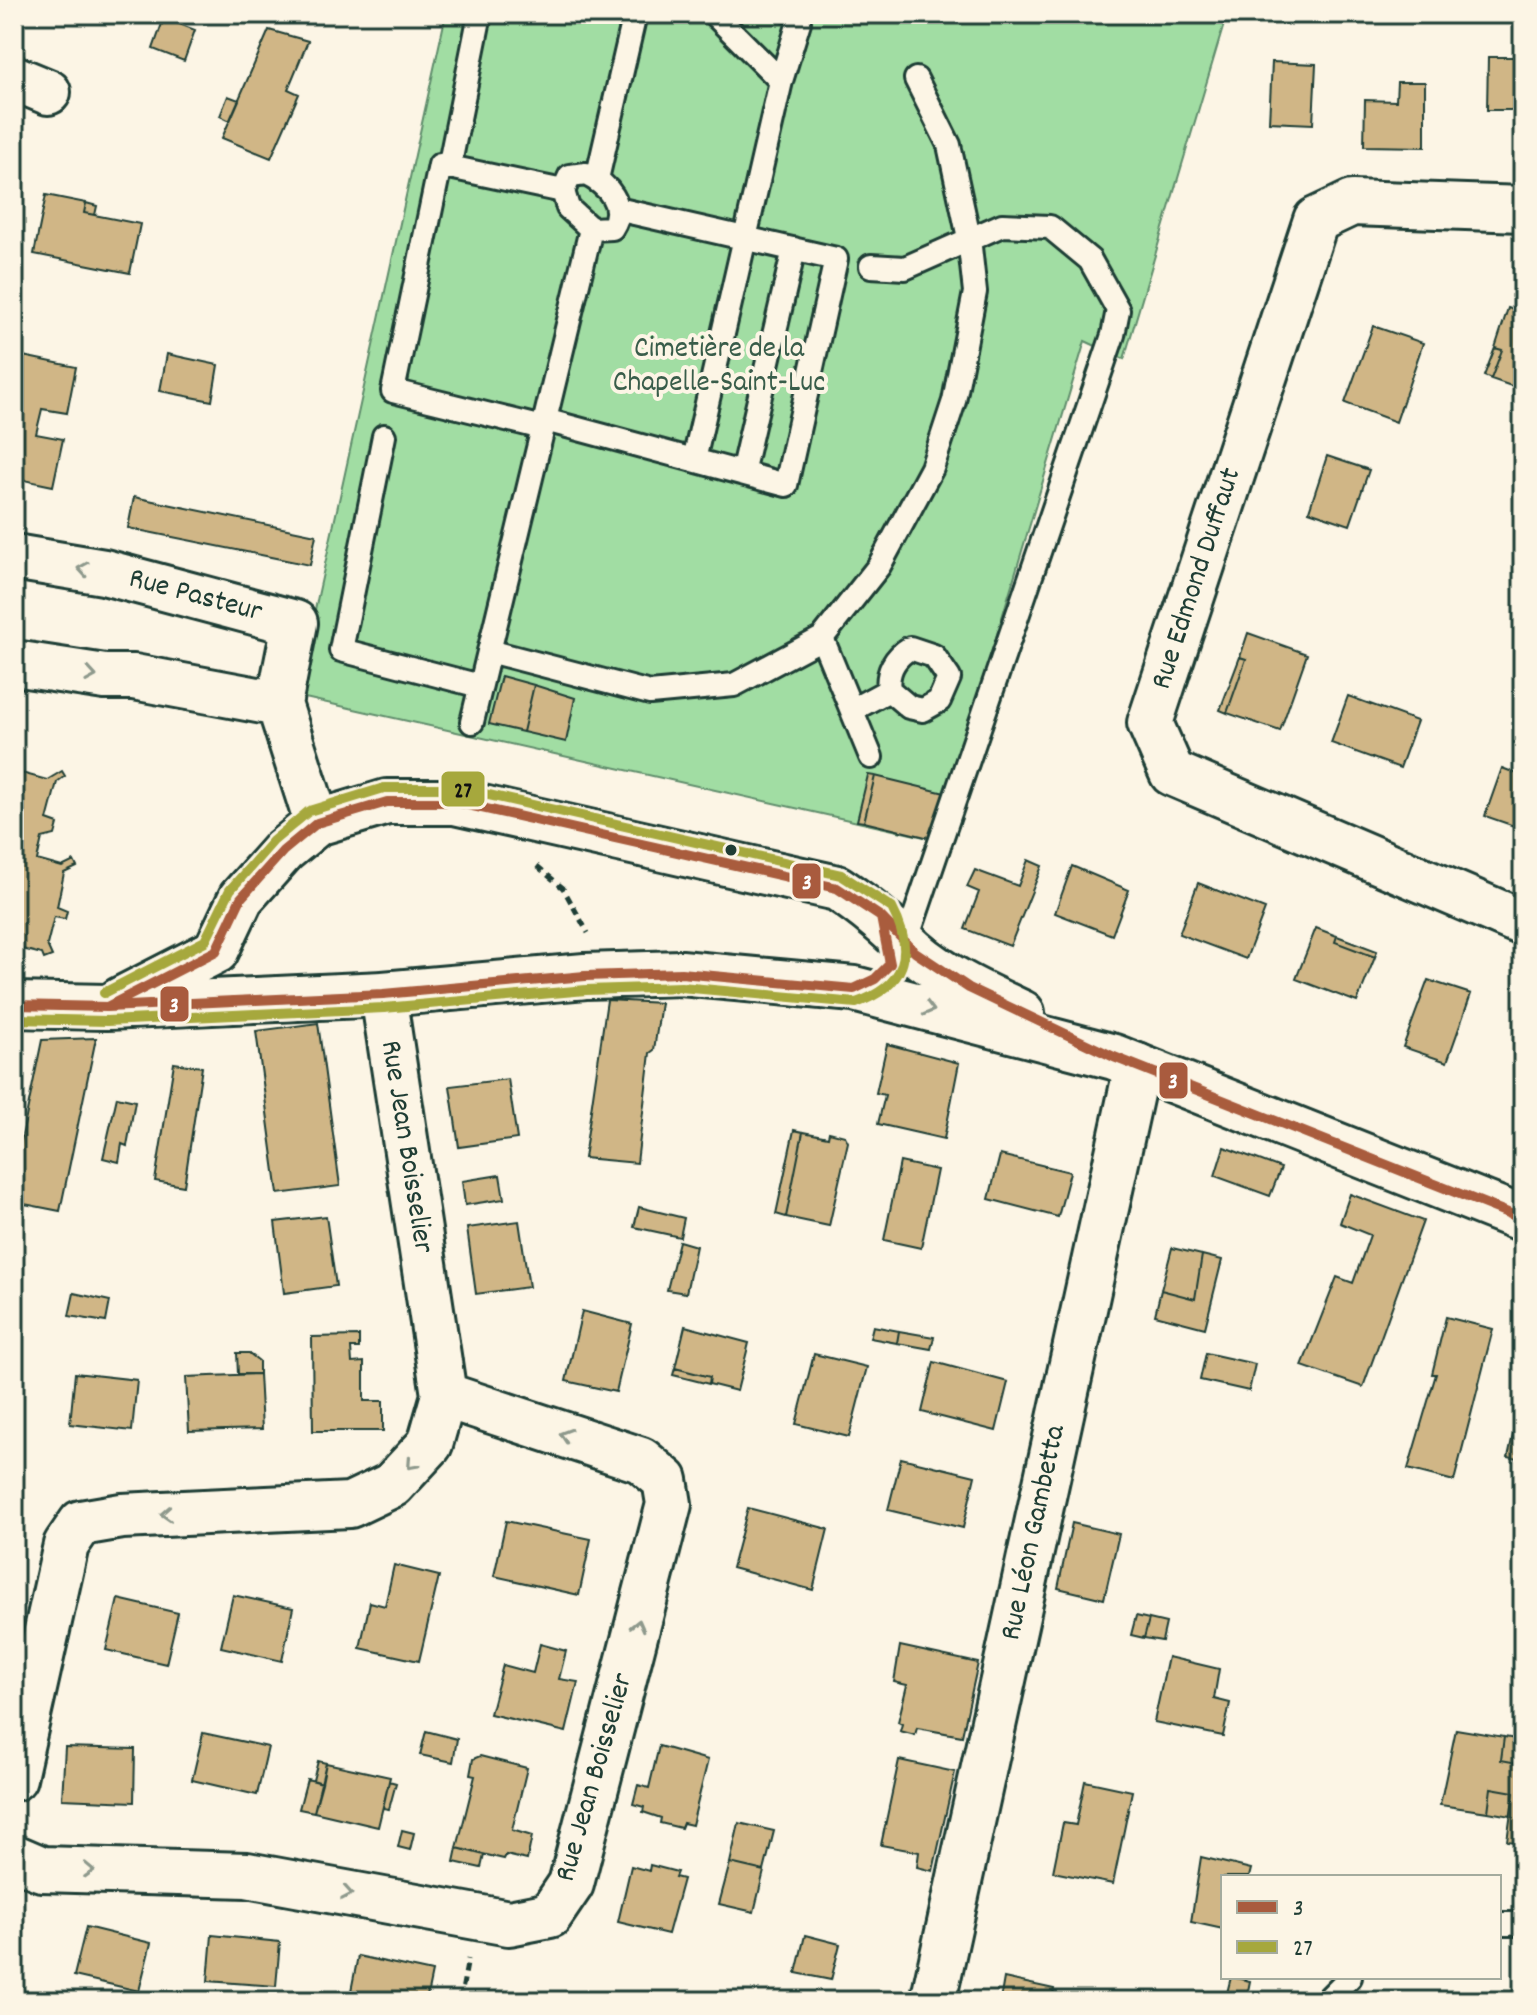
<svg xmlns="http://www.w3.org/2000/svg" width="1537" height="2015" font-family="Dekko,sans-serif">
<style>
.green{fill:#a1dda3;stroke:#608d6c;stroke-width:2}
.building{fill:#d0b686;stroke:#1f3d34;stroke-width:2}
.lines{fill:none;stroke-linecap:round;stroke-linejoin:round}
.service-casing{stroke:#1f3d34;stroke-width:28}
.minor-casing{stroke:#1f3d34;stroke-width:50}
.tertiary-casing{stroke:#1f3d34;stroke-width:50}
.path{stroke:#1f3d34;stroke-width:5;stroke-dasharray:8 6;stroke-linecap:butt}
.service{stroke:#fcf5e5;stroke-width:22}
.minor{stroke:#fcf5e5;stroke-width:44}
.tertiary{stroke:#fcf5e5;stroke-width:44}
.bus-1-casing{stroke:#fcf5e5;stroke-width:16}
.bus-2-casing{stroke:#fcf5e5;stroke-width:16}
.bus-1{stroke:#a95b3e;stroke-width:10}
.bus-2{stroke:#a6a83d;stroke-width:10}
.oneway{stroke:#8e998c}
.bus-dot{fill:#1f3d34;stroke:#fcf5e5;stroke-width:3}
.labels{text-anchor:middle;dominant-baseline:central;stroke-width:8;stroke-linejoin:round;paint-order:stroke}
.park-label{font-size:30px;fill:#395d4a;stroke:#fcf5e5}
.street-label{font-size:30px;fill:#1f3d34;stroke:#fcf5e5}
.line-badge{stroke:#fcf5e5;stroke-width:3}
.badge-label{font-size:22px;text-anchor:middle;font-weight:bold;fill:#fff}
.pale-badge-label{font-size:22px;text-anchor:middle;font-weight:bold;fill:#111}
</style>
<rect width="100%" height="100%" fill="#fcf5e5"/>
<filter id="ink" filterUnits="userSpaceOnUse"><feTurbulence type="fractalNoise" baseFrequency=".0125" numOctaves="2"/><feDisplacementMap in="SourceGraphic" scale="16" xChannelSelector="R" yChannelSelector="G"/><feConvolveMatrix kernelMatrix="1 2 1 2 8 2 1 2 1" color-interpolation-filters="sRGB"/></filter>
<g filter="url(#ink)">
<path class="green" d="M446 14H1227L1124 359 1085 341 949 794 938 840 296 696Z"/>
<path class="building" d="M164 18 195 30 184 61 153 49Z
M269 30 308 41 288 89 299 94 271 158 222 138Z
M1488 57H1523V110H1487Z
M1272 62 1316 64 1313 124 1269 122Z
M1397 82H1425V147L1364 146 1365 100 1396 101Z
M228 96 239 100 230 121 220 116Z
M46 195 86 203 84 213 140 224 130 273 34 254Z
M86 203 97 206 95 215 84 213Z
M1508 308 1523 313V390L1491 379 1502 350 1495 348Z
M1373 326 1423 343 1396 422 1345 403Z
M1495 348 1502 350 1491 379 1484 376Z
M167 354 218 365 212 401 160 391Z
M23 356 76 367 67 413 42 409 36 434 63 439 53 486 14 478V369L20 370Z
M1327 456 1369 470 1350 525 1309 511Z
M134 497 316 535 310 565 128 528Z
M1248 633 1307 654 1280 731 1227 713 1246 659 1240 657Z
M1240 657 1246 659 1227 713 1220 710Z
M501 676 534 685 523 732 489 724Z
M534 685 575 698 566 742 523 732Z
M1348 696 1417 721 1400 768 1331 743Z
M1502 768 1523 776V829L1485 816Z
M14 771 47 780 62 771 65 776 57 782 47 820 58 824 55 835 42 838 37 860 62 867 74 861 77 867 64 873 57 907 67 911 65 919 54 917 47 945 52 956 44 959 42 954 18 948 20 954 14 956Z
M868 775 875 776 864 822 857 821Z
M875 776 949 794 938 840 864 822Z
M1028 860 1042 866 1010 946 965 929 979 892 967 887 975 870 1018 886Z
M1072 866 1129 890 1112 935 1055 913Z
M1198 883 1265 909 1246 959 1179 934Z
M1316 928 1337 936 1335 942 1375 957 1357 1002 1296 979Z
M1337 936 1377 951 1375 957 1335 942Z
M1428 980 1471 994 1447 1062 1403 1047Z
M607 1000 661 1003 654 1050 650 1053 637 1163 584 1158Z
M318 1023 340 1186 278 1194 256 1031Z
M96 1038 60 1211 14 1202V1175L42 1040Z
M887 1044 959 1063 944 1139 878 1124 885 1095 876 1093Z
M174 1063 202 1067 184 1186 155 1181Z
M508 1079 517 1139 459 1147 450 1086Z
M117 1097 135 1101 127 1146 122 1144 119 1162 103 1158Z
M794 1130 803 1132 786 1217 776 1214Z
M803 1132 828 1137 829 1132 845 1136 848 1142 829 1226 786 1217Z
M1224 1147 1281 1168 1270 1196 1215 1176Z
M1000 1155 1070 1172 1058 1217 989 1199Z
M900 1162 937 1170 921 1248 884 1240Z
M500 1175 504 1199 465 1205 462 1181Z
M1350 1194 1423 1221 1363 1387 1302 1366 1337 1277 1353 1283 1370 1235 1340 1223Z
M639 1207 684 1218 680 1237 634 1227Z
M326 1216 336 1286 284 1293 275 1222Z
M519 1221 529 1287 476 1294 467 1228Z
M679 1241 696 1246 686 1293 667 1290Z
M1172 1248 1202 1255 1195 1299 1161 1290Z
M1202 1255 1222 1260 1205 1328 1155 1315 1161 1290 1195 1299Z
M74 1293 110 1301 106 1322 69 1316Z
M582 1311 632 1324 616 1392 566 1381Z
M1446 1317 1493 1329 1454 1481 1408 1469 1436 1374H1432Z
M685 1326 749 1343 737 1391 709 1384 710 1377 675 1368Z
M873 1326 899 1331 897 1343 870 1338Z
M899 1331 934 1337 931 1349 897 1343Z
M359 1336V1348H351L352 1363 364 1362V1401H383V1431H313L312 1337Z
M237 1353H249L259 1361V1374H238Z
M1206 1353 1255 1364 1249 1391 1200 1380Z
M814 1354 867 1367 849 1437 796 1424Z
M934 1362 1008 1382 996 1431 922 1412Z
M675 1368 710 1377 709 1384 673 1375Z
M75 1373 137 1380 132 1431 70 1424Z
M259 1374 262 1429 189 1431 186 1377Z
M1523 1390V1460L1508 1457Z
M901 1458 975 1476 963 1528 888 1510Z
M748 1508 828 1529 813 1590 732 1568Z
M506 1521 591 1539 579 1595 494 1576Z
M1072 1523 1119 1534 1104 1599 1058 1588Z
M394 1565 439 1576 419 1661 360 1648 370 1602 385 1606Z
M233 1595 293 1608 282 1661 221 1647Z
M118 1599 178 1613 166 1664 106 1650Z
M1136 1616 1149 1619 1144 1638 1131 1635Z
M1149 1619 1166 1623 1162 1641 1144 1638Z
M540 1644 566 1651 559 1679 578 1682 566 1732 490 1714 503 1665 533 1673Z
M900 1646 978 1663 962 1736 917 1728 915 1735 900 1731 902 1724 898 1722 907 1685 894 1682Z
M1168 1657 1219 1669 1214 1699 1230 1703 1223 1736 1154 1722Z
M1456 1729 1504 1737 1501 1760 1523 1764V1843L1507 1841 1514 1792 1491 1788 1488 1812 1440 1805Z
M426 1731 457 1739 453 1762 420 1755Z
M203 1733 268 1747 257 1795 192 1780Z
M1504 1737 1523 1740V1764L1501 1760Z
M659 1746 708 1760 692 1825 683 1823 681 1828 660 1823 661 1818 643 1812 644 1807 633 1804 638 1785 649 1788Z
M65 1747 135 1749 134 1802 62 1799Z
M480 1756 527 1768 512 1830 532 1836 527 1860 506 1855 504 1859 457 1848 475 1776 470 1775 473 1759Z
M899 1760 955 1772 933 1871 917 1867 919 1852 881 1845Z
M318 1761 326 1763 322 1783 313 1780Z
M326 1763 390 1777 378 1827 314 1812Z
M307 1779 322 1783 314 1812 299 1809Z
M389 1781 396 1783 389 1809 383 1808Z
M1085 1781 1132 1791 1113 1884 1053 1872 1063 1823 1076 1825Z
M1491 1788 1514 1792 1511 1816 1488 1812Z
M739 1823 774 1831 764 1871 730 1863Z
M402 1830 414 1833 410 1850 398 1847Z
M457 1848 484 1855 481 1868 454 1862Z
M1201 1857 1251 1869 1249 1877H1223V1929L1191 1922Z
M730 1863 764 1871 754 1912 719 1904Z
M650 1865 677 1872 675 1877 683 1879 668 1934 618 1922 631 1866 649 1871Z
M86 1927 151 1943 139 1991 74 1976Z
M212 1935 280 1942 276 1986 208 1981Z
M805 1935 840 1944 831 1980 796 1973Z
M358 1956 432 1972 426 2001H349Z
M1231 1977 1250 1981 1246 2001H1225Z
M1004 1978 1054 1989 1052 2001H1000Z"/>
<g class="lines">
<defs>
<path id="service" d="M781 81 799 22 793 14
M449 168 480 14
M586 174C607 184 627 205 612 228L591 229 568 208 563 191 570 176Z
M597 179 635 14
M871 266 905 268 1002 225 1050 227 1090 260 1118 310 1113 335 906 942
M545 420 786 485 836 259 617 209
M543 428 393 391 440 165 563 191
M384 436 341 650 480 686
M694 460 781 81 714 14
M742 473 794 249
M822 638 871 757
M910 648 934 656 949 678 939 701 923 710 909 707 889 690C886 672 895 657 910 648Z
M489 651 650 693 734 685 822 638 879 566 932 468 954 401 975 292 969 238 949 145 916 79
M852 710 889 690
M472 722 591 229
M1499 1924H1523
M1326 2001 1350 1977"/>
<path id="minor" d="M14 78 48 92
M1523 209 1352 203 1316 220 1150 723 1172 773 1523 923
M14 557 104 572 295 623 279 704 317 823
M14 663 105 677H134L279 704
M14 1778 66 1545 81 1523 122 1516 350 1505 392 1485 430 1444 444 1395 383 994
M14 1857 42 1869 247 1875 509 1923 550 1915 571 1884 669 1504 665 1480 641 1460 444 1395
M933 2001 1137 1066"/>
<path id="tertiary" d="M120 1000 216 951 241 898 283 851 317 823 387 802H455L837 888C870 910 886 925 914 951 945 978 986 996 1022 1013
M14 1005 107 1007 383 994 585 976 681 973 854 989 1114 1057 1523 1219"/>
</defs>
<use href="#service" class="service-casing"/>
<use href="#minor" class="minor-casing"/>
<use href="#tertiary" class="tertiary-casing"/>
<path class="path" d="M537 866 563 888 588 933
M460 2001 468 1959"/>
<use href="#service" class="service"/>
<use href="#minor" class="minor"/>
<use href="#tertiary" class="tertiary"/>
<defs>
<path id="bus-1" d="M387 802H455L837 888 881 917 890 964 875 979 854 989 681 973 585 976 383 994 107 1007 216 951 241 898 283 851 317 823Z
M849 896 881 917 915 952 969 988 1114 1057 1523 1219
M14 1005 107 1007"/>
<path id="bus-2" d="M104 993 205 941 230 890 273 841 309 811 384 788H458L841 875 892 908C916 954 905 986 856 1003L681 987 586 990 384 1008 107 1021
M14 1019 107 1021"/>
</defs>
<use href="#bus-1" class="bus-1-casing"/>
<use href="#bus-2" class="bus-2-casing"/>
<use href="#bus-1" class="bus-1"/>
<use href="#bus-2" class="bus-2"/>
</g>
<defs><path id="oneway-chevron" d="M-2-3.5L2.5 0L-2 3.5" fill="none" stroke-width="1.6" stroke-linecap="round" stroke-linejoin="round" transform="scale(2)"/></defs>
<g class="oneway">
<use href="#oneway-chevron" transform="translate(83 569) rotate(-171)"/>
<use href="#oneway-chevron" transform="translate(91 675) rotate(9)"/>
<use href="#oneway-chevron" transform="translate(929 1009) rotate(15)"/>
<use href="#oneway-chevron" transform="translate(565 1435) rotate(-162)"/>
<use href="#oneway-chevron" transform="translate(412 1464) rotate(132)"/>
<use href="#oneway-chevron" transform="translate(166 1514) rotate(177)"/>
<use href="#oneway-chevron" transform="translate(638 1625) rotate(-76)"/>
<use href="#oneway-chevron" transform="translate(89 1870) rotate(2)"/>
<use href="#oneway-chevron" transform="translate(347 1893) rotate(10)"/>
</g>
</g>
<circle class="bus-dot" cx="731" cy="850" r="7"/>
<g class="labels">
<g class="park-label">
<text x="719" y="350">Cimetière de la<tspan x="719" dy="34">Chapelle-Saint-Luc</tspan></text>
</g>
<g class="street-label">
<text transform="translate(1198 579) rotate(-72)">Rue Edmond Duffaut</text>
<text transform="translate(195 597) rotate(15)">Rue Pasteur</text>
<text transform="translate(405 1147) rotate(81)">Rue Jean Boisselier</text>
<text transform="translate(1035 1533) rotate(-78)">Rue Léon Gambetta</text>
<text transform="translate(596 1778) rotate(-74)">Rue Jean Boisselier</text>
</g>
</g>
<g class="line-badge">
<rect x="440" y="770" width="46" height="38" rx="8" fill="#a6a83d"/>
<rect x="791" y="862" width="31" height="38" rx="8" fill="#a95b3e"/>
<rect x="159" y="985" width="31" height="38" rx="8" fill="#a95b3e"/>
<rect x="1158" y="1061" width="31" height="39" rx="8" fill="#a95b3e"/>
</g>
<g class="badge-label">
<text x="807" y="889">3</text>
<text x="174" y="1012">3</text>
<text x="1173" y="1088">3</text>
</g>
<g class="pale-badge-label">
<text x="463" y="797">27</text>
</g>
<rect width="1537" height="2015" fill="none" stroke="#fcf5e5" stroke-width="48"/>
<rect x="24" y="24" width="1489" height="1967" fill="none" stroke="#1f3d34" stroke-width="3" filter="url(#ink)"/>
<rect x="1221" y="1875" width="280" height="104" fill="#fcf5e5" stroke="#a4ab9e" stroke-width="2"/>
<rect x="1237" y="1901" width="40" height="12" fill="#a95b3e" stroke="#a4ab9e" stroke-width="2"/>
<text x="1293" y="1915" font-size="24" fill="#1f3d34">3</text>
<rect x="1237" y="1941" width="40" height="12" fill="#a6a83d" stroke="#a4ab9e" stroke-width="2"/>
<text x="1293" y="1955" font-size="24" fill="#1f3d34">27</text>
</svg>
